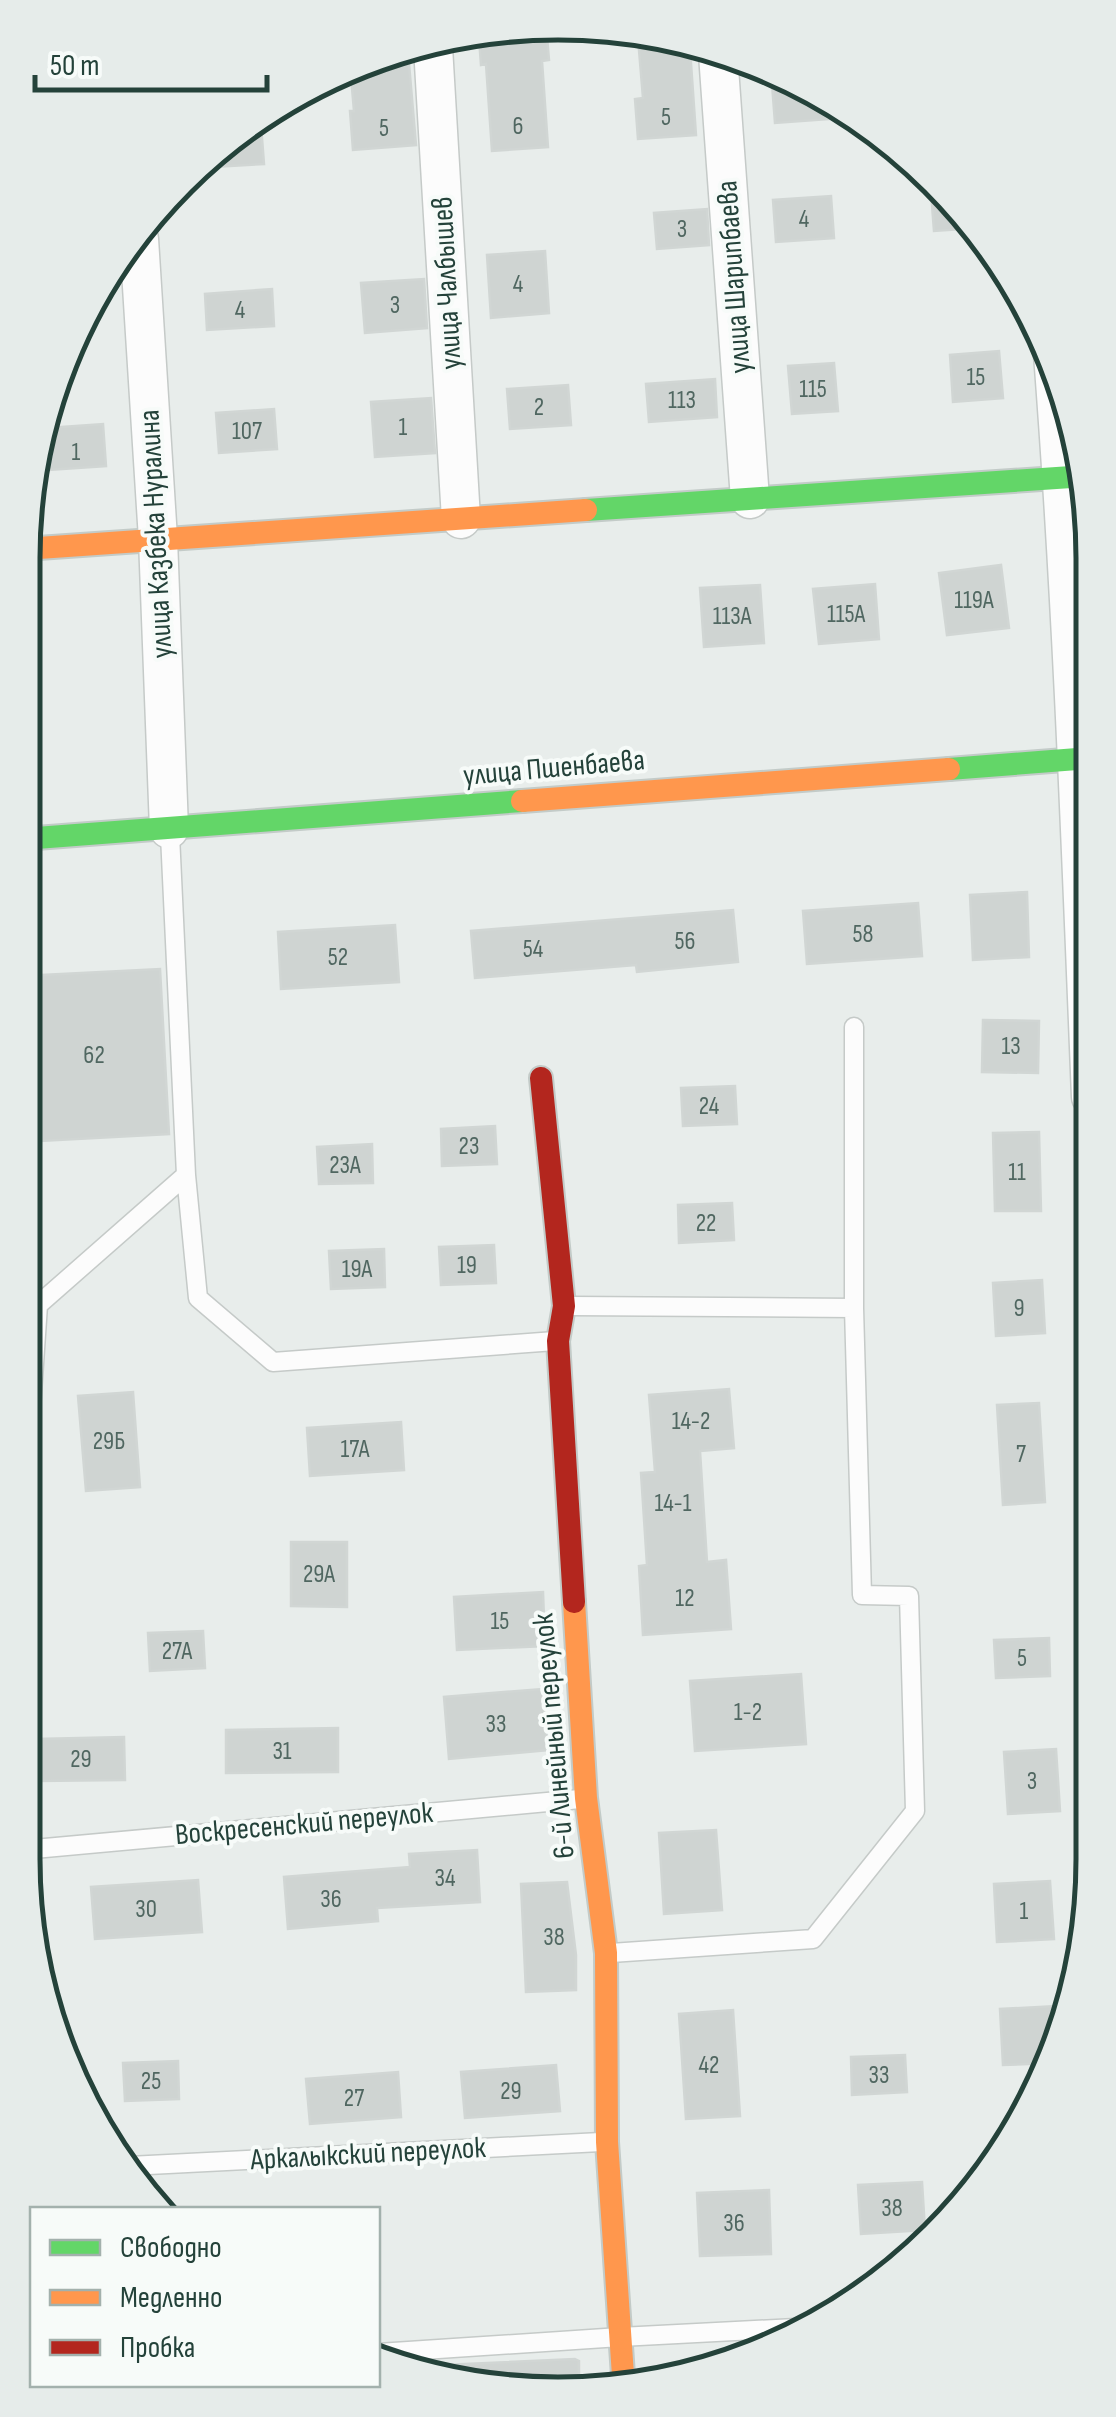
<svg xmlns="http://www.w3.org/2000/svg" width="1116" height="2417" font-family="'Sofia Sans Condensed',sans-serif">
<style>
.building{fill:#cfd4d2;stroke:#d1d6d4;stroke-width:2.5}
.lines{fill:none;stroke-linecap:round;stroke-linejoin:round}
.lane-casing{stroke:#c5cac8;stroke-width:21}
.street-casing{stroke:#c5cac8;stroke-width:41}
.fast-casing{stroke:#c3cbc8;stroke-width:26}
.slow-casing{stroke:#c3cbc8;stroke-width:26}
.jam-casing{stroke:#c3cbc8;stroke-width:26}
.lane{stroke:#fcfcfc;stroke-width:18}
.street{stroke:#fcfcfc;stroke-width:38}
.fast{stroke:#63d668;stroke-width:22}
.slow{stroke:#ff974d;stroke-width:22}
.jam{stroke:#b3261e;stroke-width:22}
.labels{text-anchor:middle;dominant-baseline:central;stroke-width:8;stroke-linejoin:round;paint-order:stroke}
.number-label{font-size:25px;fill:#506761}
.street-label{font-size:30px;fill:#24423a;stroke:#f7fbf9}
.rim{fill:none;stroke:#24423a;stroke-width:5}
</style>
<rect width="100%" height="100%" fill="#e8edeb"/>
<path class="building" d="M546 25 549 60 542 61 548 147 492 151 486 64 481 65 479 38Z
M638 38 690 49 696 135 638 139 635 99 643 98Z
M408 52 416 145 353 150 350 111H354L350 65Z
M796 82 856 117 775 123 772 84Z
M261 125 264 164 196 168Z
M930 179 979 228 934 231Z
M831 196 834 238 776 242 773 200Z
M707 209 709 245 657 249 654 213Z
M545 251 549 313 491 318 487 255Z
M424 279 427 328 365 333 361 283Z
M272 289 274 326 207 330 205 294Z
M999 351 1003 398 953 402 950 355Z
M834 363 838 411 792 414 788 366Z
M715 379 717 417 649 422 646 384Z
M568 385 571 425 510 429 507 389Z
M431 398 435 453 375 457 371 402Z
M274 409 277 449 219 453 216 413Z
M103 424 106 466 49 470 46 438 48 428Z
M1001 565 1009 628 947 635 939 573Z
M875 584 879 639 819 644 813 589Z
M760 585 764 643 704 647 700 588Z
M1027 892 1029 957 973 960 970 895Z
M918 903 922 956 807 964 803 911Z
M733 910 738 962 637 972 636 965 475 978 471 931Z
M395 925 399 982 281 989 278 932Z
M160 969 169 1134 22 1142V976Z
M983 1020 1039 1021 1038 1073 982 1072Z
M735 1086 737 1124 683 1126 681 1088Z
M495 1126 497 1164 442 1166 441 1129Z
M1039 1132 1041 1211H995L993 1133Z
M372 1144 373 1183 319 1184 317 1147Z
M732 1203 734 1240 679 1243 678 1205Z
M494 1245 496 1283 441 1285 439 1247Z
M384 1249 385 1287 331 1289 329 1251Z
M1042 1280 1045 1333 996 1336 993 1283Z
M729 1389 734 1448 700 1451 707 1562 726 1560 731 1629 643 1635 639 1566 647 1565 641 1473 655 1472 649 1395Z
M133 1392 140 1487 86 1491 78 1396Z
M1039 1403 1045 1502 1003 1505 997 1405Z
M401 1422 404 1470 310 1476 307 1428Z
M291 1542H347V1607L291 1606Z
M543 1592 545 1646 457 1650 454 1597Z
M203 1631 205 1668 150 1671 148 1633Z
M1049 1638 1050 1676 996 1678 994 1640Z
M801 1674 806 1744 695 1751 690 1681Z
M542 1689 548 1750 449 1759 444 1697Z
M338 1728V1772L226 1773V1730Z
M124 1737 125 1780 37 1781 36 1739Z
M1056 1749 1060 1811 1008 1814 1004 1752Z
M716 1830 722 1910 664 1914 659 1833Z
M477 1850 480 1902 377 1908 378 1921 288 1929 284 1877 410 1867 409 1854Z
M198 1880 202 1932 95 1939 91 1887Z
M1050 1881 1054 1939 997 1942 994 1884Z
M567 1882 576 1955V1990L526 1992 521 1884Z
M1056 2006 1058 2038 1053 2063 1003 2065 1000 2009Z
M733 2010 740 2116 686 2119 679 2014Z
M905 2055 907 2092 852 2095 851 2057Z
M178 2061 179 2099 125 2101 123 2063Z
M556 2065 560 2111 465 2118 461 2072Z
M398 2072 401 2117 310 2124 306 2079Z
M922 2182 925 2230 861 2234 858 2185Z
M769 2190 771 2254 700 2256 697 2193Z
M575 2359 579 2361V2388L454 2384 443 2380V2365Z"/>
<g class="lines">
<defs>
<path id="lane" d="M186 1175 198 1298 273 1362 555 1341
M570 1306 854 1308
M23 1467H27L38 1305 186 1175 170 835
M23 1850 580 1799
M611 1953 813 1939 915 1811 909 1596 862 1595 854 1308V1027
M129 2166 601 2142
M378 2353 620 2337 814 2327"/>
<path id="street" d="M433 47 461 519
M718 54 750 499
M139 239 158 539 169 829
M1053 354C1072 601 1081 849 1091 1097"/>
<path id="fast" d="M586 510 1086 476
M949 769 1090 758
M23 839 522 801"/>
<path id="slow" d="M24 549 586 510
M522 801 949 769
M574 1602 586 1798 606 1953 607 2142 624 2390"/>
<path id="jam" d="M541 1078 564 1306 558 1341 574 1602"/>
</defs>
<use href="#lane" class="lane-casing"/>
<use href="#street" class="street-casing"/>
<use href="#fast" class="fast-casing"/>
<use href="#slow" class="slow-casing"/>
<use href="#jam" class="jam-casing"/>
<use href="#lane" class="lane"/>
<use href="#street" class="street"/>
<use href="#fast" class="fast"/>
<use href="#slow" class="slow"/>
<use href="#jam" class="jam"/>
</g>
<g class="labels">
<g class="number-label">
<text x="666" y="117">5</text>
<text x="518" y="126">6</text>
<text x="384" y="128">5</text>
<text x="804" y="219">4</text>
<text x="682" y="229">3</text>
<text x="518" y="284">4</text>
<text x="395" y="305">3</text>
<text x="240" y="310">4</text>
<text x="976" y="377">15</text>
<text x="813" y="389">115</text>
<text x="682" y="400">113</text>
<text x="539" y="407">2</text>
<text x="403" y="427">1</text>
<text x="247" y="431">107</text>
<text x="76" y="452">1</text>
<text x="974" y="600">119А</text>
<text x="846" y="614">115А</text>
<text x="732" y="616">113А</text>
<text x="863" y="934">58</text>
<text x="685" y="941">56</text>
<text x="533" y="949">54</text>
<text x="338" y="957">52</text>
<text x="1011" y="1046">13</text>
<text x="94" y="1055">62</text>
<text x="709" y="1106">24</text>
<text x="469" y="1146">23</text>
<text x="345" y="1165">23А</text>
<text x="1017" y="1172">11</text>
<text x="706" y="1223">22</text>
<text x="467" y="1265">19</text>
<text x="357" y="1269">19А</text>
<text x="1019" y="1308">9</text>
<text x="691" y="1421">14-2</text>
<text x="109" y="1441">29Б</text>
<text x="355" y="1449">17А</text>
<text x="1021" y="1454">7</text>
<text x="673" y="1503">14-1</text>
<text x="319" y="1574">29А</text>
<text x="685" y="1598">12</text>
<text x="500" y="1621">15</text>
<text x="177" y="1651">27А</text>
<text x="1022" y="1658">5</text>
<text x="748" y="1712">1-2</text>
<text x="496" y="1724">33</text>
<text x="282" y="1751">31</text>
<text x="81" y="1759">29</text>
<text x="1032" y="1781">3</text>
<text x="445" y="1878">34</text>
<text x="331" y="1899">36</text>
<text x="146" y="1909">30</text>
<text x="1024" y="1911">1</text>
<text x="554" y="1937">38</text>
<text x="709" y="2065">42</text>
<text x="879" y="2075">33</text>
<text x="151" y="2081">25</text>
<text x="511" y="2091">29</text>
<text x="354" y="2098">27</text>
<text x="892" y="2208">38</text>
<text x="734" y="2223">36</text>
</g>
<g class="street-label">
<text transform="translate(734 277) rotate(-94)">улица Шарипбаева</text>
<text transform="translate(447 283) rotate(-93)">улица Чалбышев</text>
<text transform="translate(156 534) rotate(-93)">улица Казбека Нуралина</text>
<text transform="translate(554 768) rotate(-5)">улица Пшенбаева</text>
<text transform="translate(554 1736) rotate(-95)">6-й Линейный переулок</text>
<text transform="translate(304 1824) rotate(-5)">Воскресенский переулок</text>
<text transform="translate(368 2154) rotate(-3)">Аркалыкский переулок</text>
</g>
</g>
<path d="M0 0H1116V2417H0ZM558 40H558A518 518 0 0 1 1076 558V1859A518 518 0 0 1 558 2377H558A518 518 0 0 1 40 1859V558A518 518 0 0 1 558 40Z" fill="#e6ecea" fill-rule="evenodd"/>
<path class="rim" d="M558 40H558A518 518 0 0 1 1076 558V1859A518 518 0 0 1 558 2377H558A518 518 0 0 1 40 1859V558A518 518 0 0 1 558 40Z"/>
<rect x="30" y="2207" width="350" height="180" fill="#f7fbf9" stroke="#a3b1ad" stroke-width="2.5"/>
<rect x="50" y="2240" width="50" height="15" fill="#63d668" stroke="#a3b1ad" stroke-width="2.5"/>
<text x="120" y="2257" font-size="30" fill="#24423a">Свободно</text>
<rect x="50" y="2290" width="50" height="15" fill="#ff974d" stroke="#a3b1ad" stroke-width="2.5"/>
<text x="120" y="2307" font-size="30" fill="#24423a">Медленно</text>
<rect x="50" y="2340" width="50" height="15" fill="#b3261e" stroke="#a3b1ad" stroke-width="2.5"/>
<text x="120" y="2357" font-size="30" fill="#24423a">Пробка</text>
<path d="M35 75v15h232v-15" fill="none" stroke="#24423a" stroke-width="5"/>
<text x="50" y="75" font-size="30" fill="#24423a" stroke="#f7fbf9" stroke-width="8" paint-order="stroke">50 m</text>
</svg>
